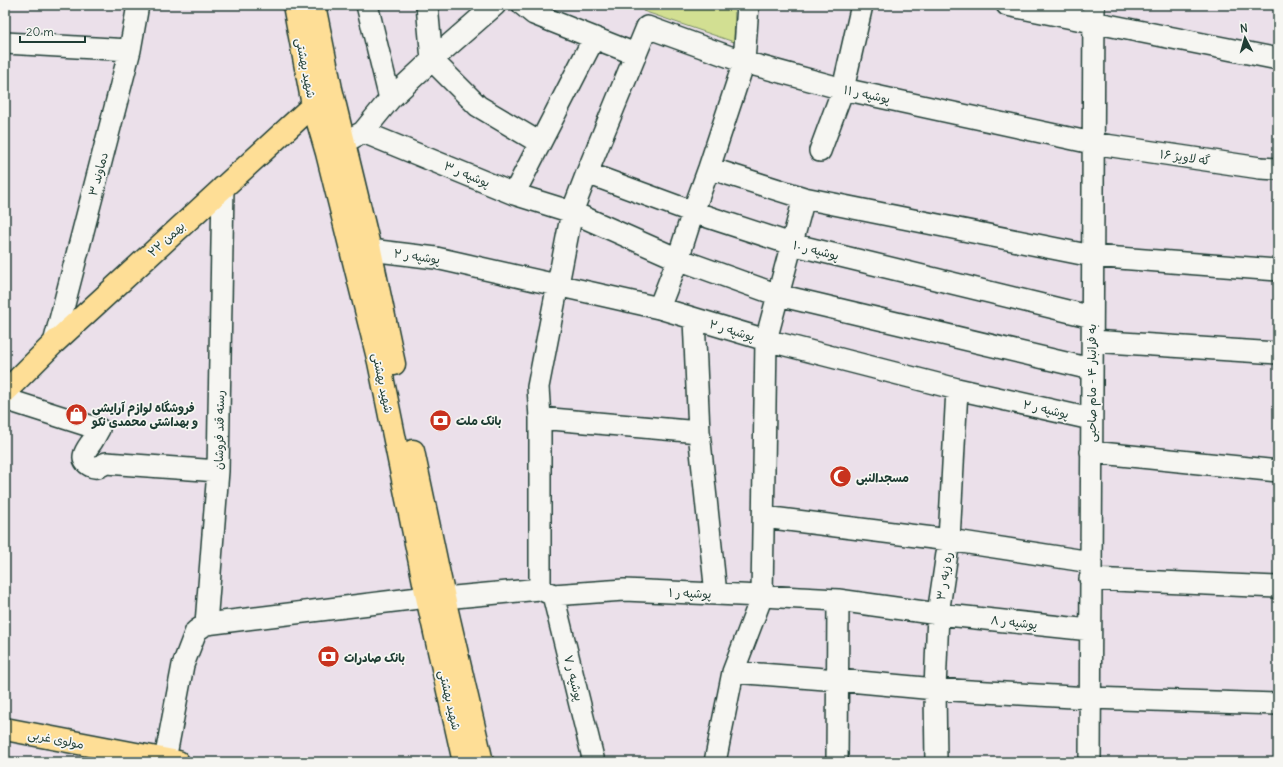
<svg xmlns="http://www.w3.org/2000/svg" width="1283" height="767" font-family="Delius,'Playpen Sans Arabic',sans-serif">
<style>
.green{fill:#d2df92;stroke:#788e63}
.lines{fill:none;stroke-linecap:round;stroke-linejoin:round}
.minor-casing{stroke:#1f3d34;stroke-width:24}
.major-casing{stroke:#1f3d34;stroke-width:25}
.minor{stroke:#f6f6f2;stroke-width:21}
.major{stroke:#fede96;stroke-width:22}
.labels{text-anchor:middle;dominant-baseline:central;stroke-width:3.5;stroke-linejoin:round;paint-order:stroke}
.street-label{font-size:12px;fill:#1f3d34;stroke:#f6f6f2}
.poi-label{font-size:12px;font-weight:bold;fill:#1f3d34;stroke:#f6f6f2;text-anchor:start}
</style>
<rect width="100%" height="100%" fill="#ebe0ea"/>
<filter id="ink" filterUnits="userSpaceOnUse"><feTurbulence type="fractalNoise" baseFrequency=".025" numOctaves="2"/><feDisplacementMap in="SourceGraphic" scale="8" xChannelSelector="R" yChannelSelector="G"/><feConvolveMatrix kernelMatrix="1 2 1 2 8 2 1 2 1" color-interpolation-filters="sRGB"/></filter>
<g filter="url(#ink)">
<path class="green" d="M643 5H735L734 42 643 11Z"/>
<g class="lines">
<defs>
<path id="minor" d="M367 5 390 99
M427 5 432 60 478 106 540 143
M523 5 534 14 635 54
M1007 5 1278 59
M5 43 130 50
M363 132 514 194 572 212 678 259 778 295 1091 369
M352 138 363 132 390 99 432 60 495 5
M820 151 843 89 862 5
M709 168 804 198 1092 256 1278 270
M587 173 647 27 744 62 843 89 1092 143 1260 168 1278 169
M514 194 594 38
M370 250 436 258 659 308 766 340 957 389 1091 419
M659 308 678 259 693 212 709 168 744 62 748 5
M694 319 699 432 716 594
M1092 341 1278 353
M54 343 130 50 138 5
M5 399 99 429C96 434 94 439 91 443 86 450 78 460 91 466 96 469 101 466 106 463L218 471
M540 418 699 432
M1091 452 1278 471
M764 517 949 540 1091 562
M1090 579 1278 587
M540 589V418L538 387 572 212 587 173 693 212 791 244 1092 317
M553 595 594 762
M444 598 540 589 553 595 624 590 762 596 838 600 938 614 1090 630
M206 624 427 597
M733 672 838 680 935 689 1090 698 1278 704
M165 760 183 665 196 631 206 624 218 471 223 187
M715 762 733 672 762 596 766 340 804 198
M837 762 838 600
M936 762 935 689 938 614 949 540 957 389
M1090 762 1094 5"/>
<path id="major" d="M294 5 313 105 327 153 379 362 427 597 464 762
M314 5 331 89 370 250 394 364
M5 392 54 343 322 97
M413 451 444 598 482 762
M5 729 178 762"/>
</defs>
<use href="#minor" class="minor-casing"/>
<use href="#major" class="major-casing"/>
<use href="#minor" class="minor"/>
<use href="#major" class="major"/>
</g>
</g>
<defs>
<symbol id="shop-disc" viewBox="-11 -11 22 22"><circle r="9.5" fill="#c8321e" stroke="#f6f6f2"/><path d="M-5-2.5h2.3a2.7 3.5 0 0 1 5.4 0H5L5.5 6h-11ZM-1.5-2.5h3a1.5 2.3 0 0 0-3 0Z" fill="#fff"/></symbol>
<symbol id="bank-disc" viewBox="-11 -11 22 22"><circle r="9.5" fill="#c8321e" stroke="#f6f6f2"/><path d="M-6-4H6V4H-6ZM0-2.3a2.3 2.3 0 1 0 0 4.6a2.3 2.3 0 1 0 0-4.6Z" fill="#fff"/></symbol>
<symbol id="mosque-disc" viewBox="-11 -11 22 22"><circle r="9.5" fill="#c8321e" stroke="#f6f6f2"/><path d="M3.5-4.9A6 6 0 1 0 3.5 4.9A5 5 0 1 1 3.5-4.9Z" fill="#fff"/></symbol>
</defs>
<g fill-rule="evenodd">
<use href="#shop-disc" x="64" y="402" width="25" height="25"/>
<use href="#bank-disc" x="428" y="408" width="25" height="25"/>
<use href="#mosque-disc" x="828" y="464" width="25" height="25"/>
<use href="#bank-disc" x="316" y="644" width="25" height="25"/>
</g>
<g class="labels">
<g class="street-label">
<text transform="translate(306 68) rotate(79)">شهید بهشتی</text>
<text transform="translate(867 94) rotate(12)">پوشپه ر ۱۱</text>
<text transform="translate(1185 157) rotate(8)">۱۶ گه لاویژ</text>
<text transform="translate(98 174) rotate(-75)">دماوند ۳</text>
<text transform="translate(467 174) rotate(22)">پوشپه ر ۳</text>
<text transform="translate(166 239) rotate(-43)">۲۲ بهمن</text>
<text transform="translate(816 250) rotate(14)">پوشپه ر ۱۰</text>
<text transform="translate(417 256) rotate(8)">پوشپه ر ۲</text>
<text transform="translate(732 330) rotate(17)">پوشپه ر ۲</text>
<text transform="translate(383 383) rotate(78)">شهید بهشتی</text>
<text transform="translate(1091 383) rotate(-90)">به فرانبار ۴ - مام صاحبی</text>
<text transform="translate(1046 409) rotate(13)">پوشپه ر ۲</text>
<text transform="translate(219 430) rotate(-89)">رسته قند فروشان</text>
<text transform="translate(944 576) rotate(-81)">ره زبه ر ۳</text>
<text transform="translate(690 593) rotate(2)">۱ پوشپه ر</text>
<text transform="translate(1014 622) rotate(6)">پوشپە ر ۸</text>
<text transform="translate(574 678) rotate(76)">پوشپه ر ۷</text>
<text transform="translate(450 700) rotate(77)">شهید بهشتی</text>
<text transform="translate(56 739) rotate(11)">مولوی غربی</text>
</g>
<g class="poi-label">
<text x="92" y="407">فروشگاه لوازم آرایشی<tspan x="92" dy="14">و بهداشتی محمدی نکو</tspan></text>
<text x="456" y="420">بانک ملت</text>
<text x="856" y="477">مسجدالنبی</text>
<text x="344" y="657">بانک صادرات</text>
</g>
</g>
<rect width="1283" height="767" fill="none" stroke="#f6f6f2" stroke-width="20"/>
<rect x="10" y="10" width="1263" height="747" fill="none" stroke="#1f3d34" stroke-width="1.5" filter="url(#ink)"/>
<g transform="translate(1245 38) rotate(354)" stroke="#f6f6f2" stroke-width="3" paint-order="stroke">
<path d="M0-3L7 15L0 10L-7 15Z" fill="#1f3d34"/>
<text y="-6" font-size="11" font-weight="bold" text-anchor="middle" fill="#1f3d34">N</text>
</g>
<path d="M20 36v6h65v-6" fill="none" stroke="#1f3d34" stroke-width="2"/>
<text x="26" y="36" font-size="12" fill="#1f3d34" stroke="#f6f6f2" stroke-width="3" paint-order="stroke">20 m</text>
</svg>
